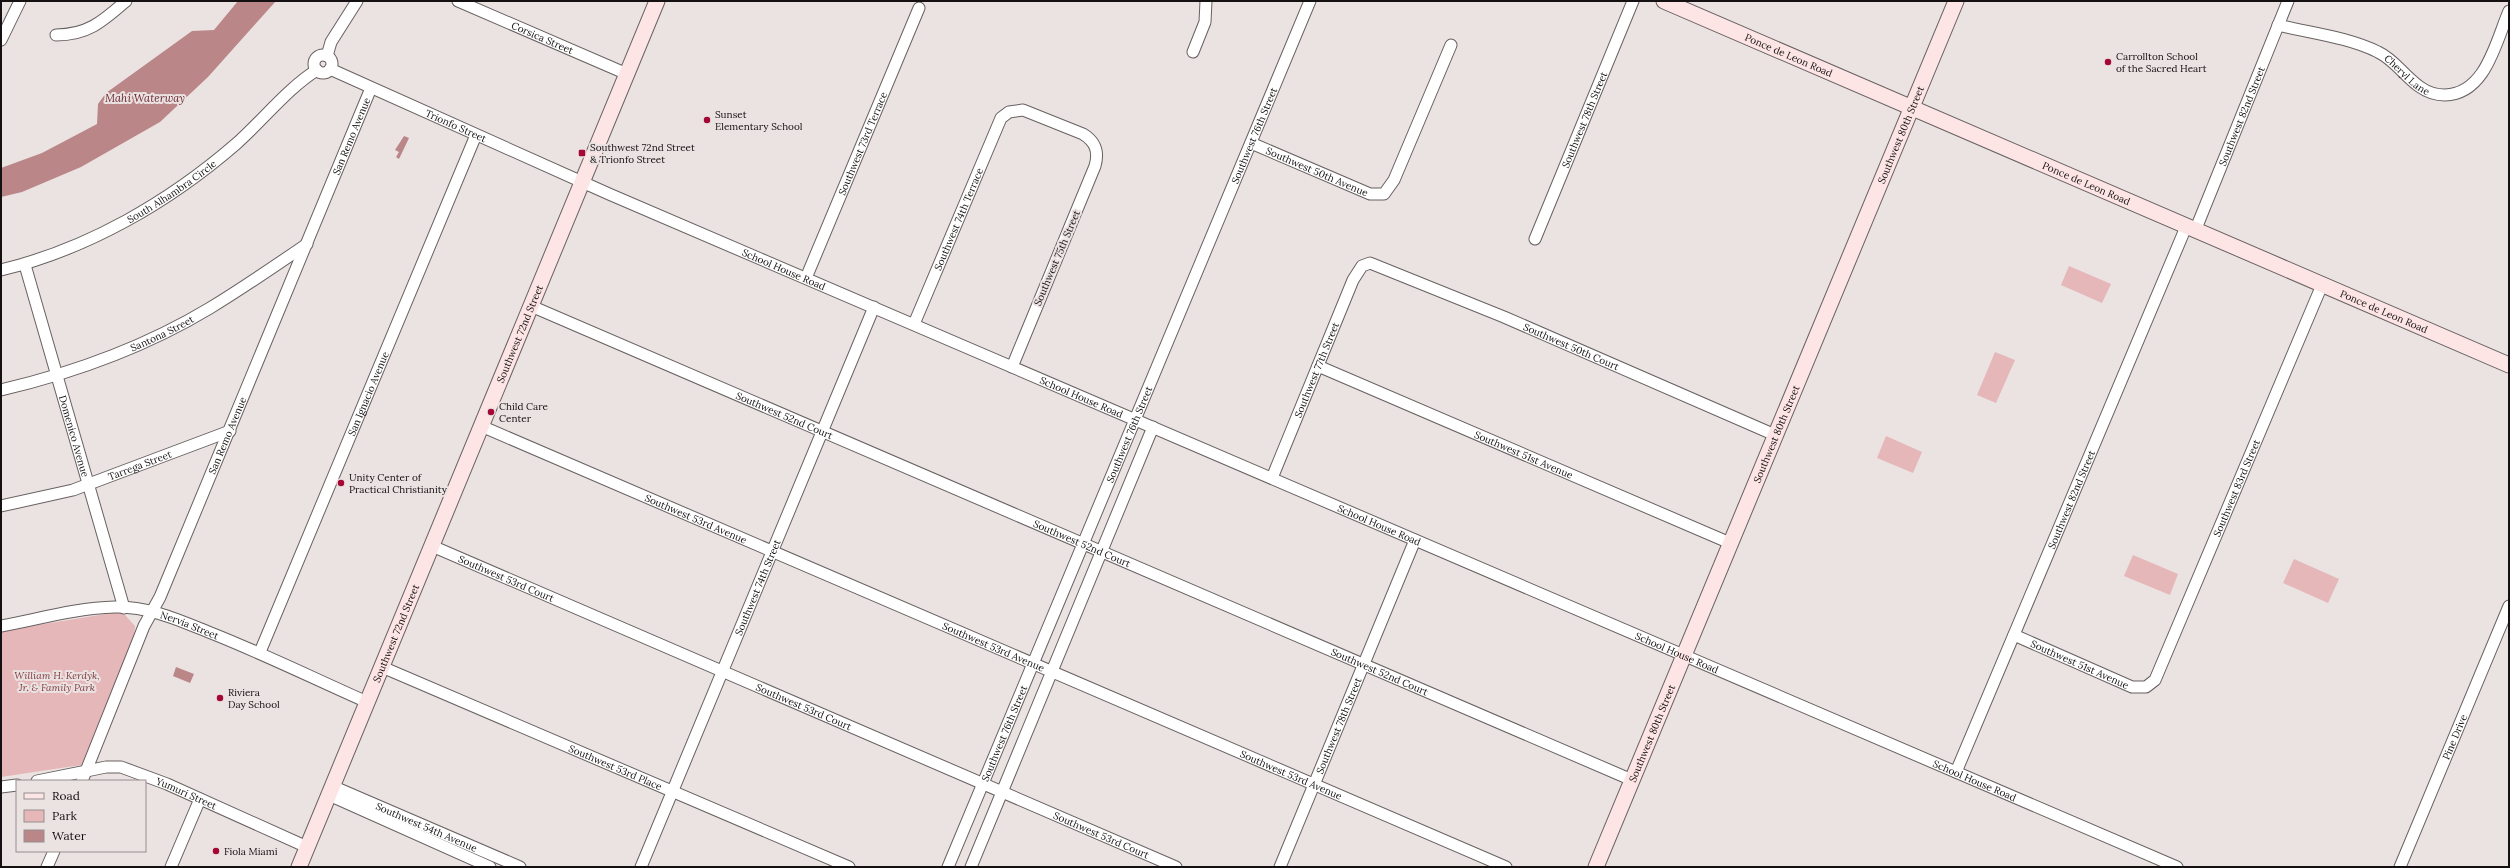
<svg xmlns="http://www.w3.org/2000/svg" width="2510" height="868" font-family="Lora,serif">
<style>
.green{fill:#e6b7b9}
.water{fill:#ba8688}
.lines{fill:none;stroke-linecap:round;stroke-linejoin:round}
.street-casing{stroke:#686161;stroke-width:13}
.secondary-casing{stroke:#686161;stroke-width:17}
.street{stroke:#fff;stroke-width:11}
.secondary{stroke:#fde4e5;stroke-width:15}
.poi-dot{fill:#a40733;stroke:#ebe2e2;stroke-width:1.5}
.labels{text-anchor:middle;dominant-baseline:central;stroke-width:4;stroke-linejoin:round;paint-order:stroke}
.street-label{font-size:10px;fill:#151112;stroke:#ebe2e2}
.poi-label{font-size:10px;fill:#151112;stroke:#ebe2e2;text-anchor:start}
.park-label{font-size:10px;font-style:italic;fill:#803c42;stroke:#ebe2e2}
.water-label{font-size:11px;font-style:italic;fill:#69272f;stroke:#ebe2e2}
</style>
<rect width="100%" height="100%" fill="#ebe2e2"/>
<path class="green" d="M2069 266 2111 284 2102 303 2061 285Z
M1995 352 2015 360 1996 403 1977 395Z
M1886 436 1922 452 1913 473 1877 458Z
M2133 555 2178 574 2170 595 2124 576Z
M2294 559 2339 579 2328 603 2283 583Z
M118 612 125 615 135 626 134 638 85 761 81 765 1 777V631Z"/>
<path class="water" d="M238 1H276L208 77 160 122 81 167 22 192 1 197V168L42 153 97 124 98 104 106 93 192 31 214 30Z
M404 136 409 138 399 159 396 157 399 152 395 150Z
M176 667 194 674 190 683 173 676Z"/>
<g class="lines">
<defs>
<g id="street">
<path id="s1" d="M458 1 627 74"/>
<path id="s2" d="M2278 25C2310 33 2348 37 2378 52 2395 60 2404 76 2420 87 2427 92 2436 95 2445 95 2486 94 2496 41 2509 11"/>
<path d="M56 35C88 35 103 21 126 1"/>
<path d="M1 40 20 1"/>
<path d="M1193 52 1205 22 1206 1"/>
<circle cx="323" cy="64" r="9"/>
<path d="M327 56 331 42 357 1"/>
<path id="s3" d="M330 69 609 194 2177 867"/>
<path id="s4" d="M1251 143 1370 194H1384L1394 180 1451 45"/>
<path id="s5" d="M2195 231 2288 1"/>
<path id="s6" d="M1535 239 1633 1"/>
<path id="s7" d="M25 265 124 608"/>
<path id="s8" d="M1 270C88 249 169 202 236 144 262 121 289 87 317 70"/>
<path id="s9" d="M806 278 919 8"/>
<path id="s10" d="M531 306 1632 780"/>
<path id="s11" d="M914 324 1001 118 1009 112 1023 110 1083 134C1096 142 1099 152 1095 166L1012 367"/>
<path id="s12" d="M1318 366 1730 543"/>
<path id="s13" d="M1 390C73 373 147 346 210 308 243 288 275 266 307 244"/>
<path id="s14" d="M481 426 1506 867"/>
<path id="s15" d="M1272 478 1353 280 1362 266 1370 263 1504 317 1775 435"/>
<path id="s16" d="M1 506 73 490 230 431"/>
<path id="s17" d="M432 546 1176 867"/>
<path id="s18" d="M1 626C39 619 76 608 115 607 149 606 181 621 211 633 264 654 315 679 367 702"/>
<path id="s19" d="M2014 635 2132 687H2146L2155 680 2322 285"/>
<path id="s20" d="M260 652 476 135"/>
<path id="s21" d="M382 667 849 867"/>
<path id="s22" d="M1956 772 2186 227"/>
<path id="s23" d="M37 781 106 767H121L167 784 307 847"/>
<path id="s24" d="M82 781 144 626 160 597 371 88"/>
<path id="s25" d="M332 786 520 867"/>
<path d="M1 787 17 785"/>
<path d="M329 795 490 867"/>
<path d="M47 867 54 851"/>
<path d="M171 867 200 799"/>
<path id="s26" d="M641 867 874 307"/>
<path id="s27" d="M948 867 1310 1"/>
<path d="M971 867 1153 427"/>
<path id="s28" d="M1280 867 1415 540"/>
<path id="s29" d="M2400 867 2509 606"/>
</g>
<g id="secondary">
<path id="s30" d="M1664 1 2509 365"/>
<path id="s31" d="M299 867 657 1"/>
<path id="s32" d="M1596 867 1956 1"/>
</g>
</defs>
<use href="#street" class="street-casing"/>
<use href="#secondary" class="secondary-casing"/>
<use href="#street" class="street"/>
<use href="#secondary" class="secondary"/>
</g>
<g class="poi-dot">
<circle cx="2108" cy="62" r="4"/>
<circle cx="707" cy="120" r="4"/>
<rect x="578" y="149" width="8" height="8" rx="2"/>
<circle cx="491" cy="412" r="4"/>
<circle cx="341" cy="483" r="4"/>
<circle cx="220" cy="698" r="4"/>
<circle cx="216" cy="851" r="4"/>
</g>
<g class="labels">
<g class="street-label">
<text stroke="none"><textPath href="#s1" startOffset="92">Corsica Street</textPath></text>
<text stroke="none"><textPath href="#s30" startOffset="136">Ponce de Leon Road</textPath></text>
<text stroke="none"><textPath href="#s2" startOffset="141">Cheryl Lane</textPath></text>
<text stroke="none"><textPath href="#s5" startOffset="124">Southwest 82nd Street</textPath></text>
<text stroke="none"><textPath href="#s6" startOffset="129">Southwest 78th Street</textPath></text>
<text stroke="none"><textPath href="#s3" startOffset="138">Trionfo Street</textPath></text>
<text stroke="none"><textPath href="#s27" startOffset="793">Southwest 76th Street</textPath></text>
<text stroke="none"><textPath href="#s32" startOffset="793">Southwest 80th Street</textPath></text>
<text stroke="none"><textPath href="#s24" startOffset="699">San Remo Avenue</textPath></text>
<text stroke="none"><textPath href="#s9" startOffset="146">Southwest 73rd Terrace</textPath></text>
<text stroke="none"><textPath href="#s4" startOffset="72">Southwest 50th Avenue</textPath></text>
<text stroke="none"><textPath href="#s30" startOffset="460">Ponce de Leon Road</textPath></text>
<text stroke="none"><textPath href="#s8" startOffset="189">South Alhambra Circle</textPath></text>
<text stroke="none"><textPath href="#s11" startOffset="114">Southwest 74th Terrace</textPath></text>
<text transform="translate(1057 258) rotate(-67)">Southwest 75th Street</text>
<text stroke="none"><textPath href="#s3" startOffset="496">School House Road</textPath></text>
<text stroke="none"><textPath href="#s30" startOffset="784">Ponce de Leon Road</textPath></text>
<text stroke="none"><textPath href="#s13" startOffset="171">Santona Street</textPath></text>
<text stroke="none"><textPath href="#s31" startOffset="577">Southwest 72nd Street</textPath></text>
<text stroke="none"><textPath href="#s15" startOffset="457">Southwest 50th Court</textPath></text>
<text stroke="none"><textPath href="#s15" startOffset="117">Southwest 77th Street</textPath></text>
<text stroke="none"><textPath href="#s20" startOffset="280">San Ignacio Avenue</textPath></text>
<text stroke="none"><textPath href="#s3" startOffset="820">School House Road</textPath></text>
<text stroke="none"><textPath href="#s10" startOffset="276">Southwest 52nd Court</textPath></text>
<text stroke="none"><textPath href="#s27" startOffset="469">Southwest 76th Street</textPath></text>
<text stroke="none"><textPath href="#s32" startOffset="469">Southwest 80th Street</textPath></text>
<text stroke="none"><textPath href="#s24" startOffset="375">San Remo Avenue</textPath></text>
<text stroke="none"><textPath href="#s7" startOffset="178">Domenico Avenue</textPath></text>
<text stroke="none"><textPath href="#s12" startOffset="224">Southwest 51st Avenue</textPath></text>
<text stroke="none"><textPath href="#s16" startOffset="145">Tarrega Street</textPath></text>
<text stroke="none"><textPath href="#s19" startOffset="363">Southwest 83rd Street</textPath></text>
<text stroke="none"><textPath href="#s22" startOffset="296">Southwest 82nd Street</textPath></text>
<text stroke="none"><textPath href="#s14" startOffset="234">Southwest 53rd Avenue</textPath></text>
<text stroke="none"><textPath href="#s3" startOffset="1144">School House Road</textPath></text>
<text stroke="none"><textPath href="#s10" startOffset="600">Southwest 52nd Court</textPath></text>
<text stroke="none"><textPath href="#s17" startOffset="81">Southwest 53rd Court</textPath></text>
<text stroke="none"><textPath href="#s26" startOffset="303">Southwest 74th Street</textPath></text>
<text stroke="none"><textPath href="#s18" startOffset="193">Nervia Street</textPath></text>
<text stroke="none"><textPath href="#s31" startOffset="253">Southwest 72nd Street</textPath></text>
<text stroke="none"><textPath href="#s14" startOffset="558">Southwest 53rd Avenue</textPath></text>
<text stroke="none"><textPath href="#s3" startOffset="1468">School House Road</textPath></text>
<text stroke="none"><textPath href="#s19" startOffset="72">Southwest 51st Avenue</textPath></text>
<text stroke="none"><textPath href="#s10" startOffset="924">Southwest 52nd Court</textPath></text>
<text stroke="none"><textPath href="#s17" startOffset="405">Southwest 53rd Court</textPath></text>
<text stroke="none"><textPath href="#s28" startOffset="153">Southwest 78th Street</textPath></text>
<text stroke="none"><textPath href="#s27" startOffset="145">Southwest 76th Street</textPath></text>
<text stroke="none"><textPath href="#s32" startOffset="145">Southwest 80th Street</textPath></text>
<text stroke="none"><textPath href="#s29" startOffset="141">Pine Drive</textPath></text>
<text stroke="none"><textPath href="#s21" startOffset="254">Southwest 53rd Place</textPath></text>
<text stroke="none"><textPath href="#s14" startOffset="882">Southwest 53rd Avenue</textPath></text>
<text stroke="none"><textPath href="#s3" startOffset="1792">School House Road</textPath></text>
<text stroke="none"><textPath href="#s23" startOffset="156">Yumuri Street</textPath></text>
<text stroke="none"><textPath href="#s25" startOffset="103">Southwest 54th Avenue</textPath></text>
<text stroke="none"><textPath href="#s17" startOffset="729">Southwest 53rd Court</textPath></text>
</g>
<g class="poi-label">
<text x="2116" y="56">Carrollton School<tspan x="2116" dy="12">of the Sacred Heart</tspan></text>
<text x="715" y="114">Sunset<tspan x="715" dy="12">Elementary School</tspan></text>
<text x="590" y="147">Southwest 72nd Street<tspan x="590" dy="12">&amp; Trionfo Street</tspan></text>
<text x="499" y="406">Child Care<tspan x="499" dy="12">Center</tspan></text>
<text x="349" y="477">Unity Center of<tspan x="349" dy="12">Practical Christianity</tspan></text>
<text x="228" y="692">Riviera<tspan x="228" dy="12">Day School</tspan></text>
<text x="224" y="851">Fiola Miami</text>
</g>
<g class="park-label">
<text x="57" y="675">William H. Kerdyk,<tspan x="57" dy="12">Jr. &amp; Family Park</tspan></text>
</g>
<g class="water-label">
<text x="145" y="98">Mahi Waterway</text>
</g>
</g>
<rect width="2510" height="868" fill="none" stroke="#151112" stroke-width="4"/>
<rect x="16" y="780" width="130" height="72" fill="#ebe2e2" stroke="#958e8f"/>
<rect x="24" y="793" width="20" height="6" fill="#fde4e5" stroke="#958e8f"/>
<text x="52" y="800" font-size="12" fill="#151112">Road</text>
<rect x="24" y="810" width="20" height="12" fill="#e6b7b9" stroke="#958e8f"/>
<text x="52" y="820" font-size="12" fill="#151112">Park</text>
<rect x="24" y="830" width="20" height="12" fill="#ba8688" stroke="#958e8f"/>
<text x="52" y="840" font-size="12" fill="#151112">Water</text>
</svg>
